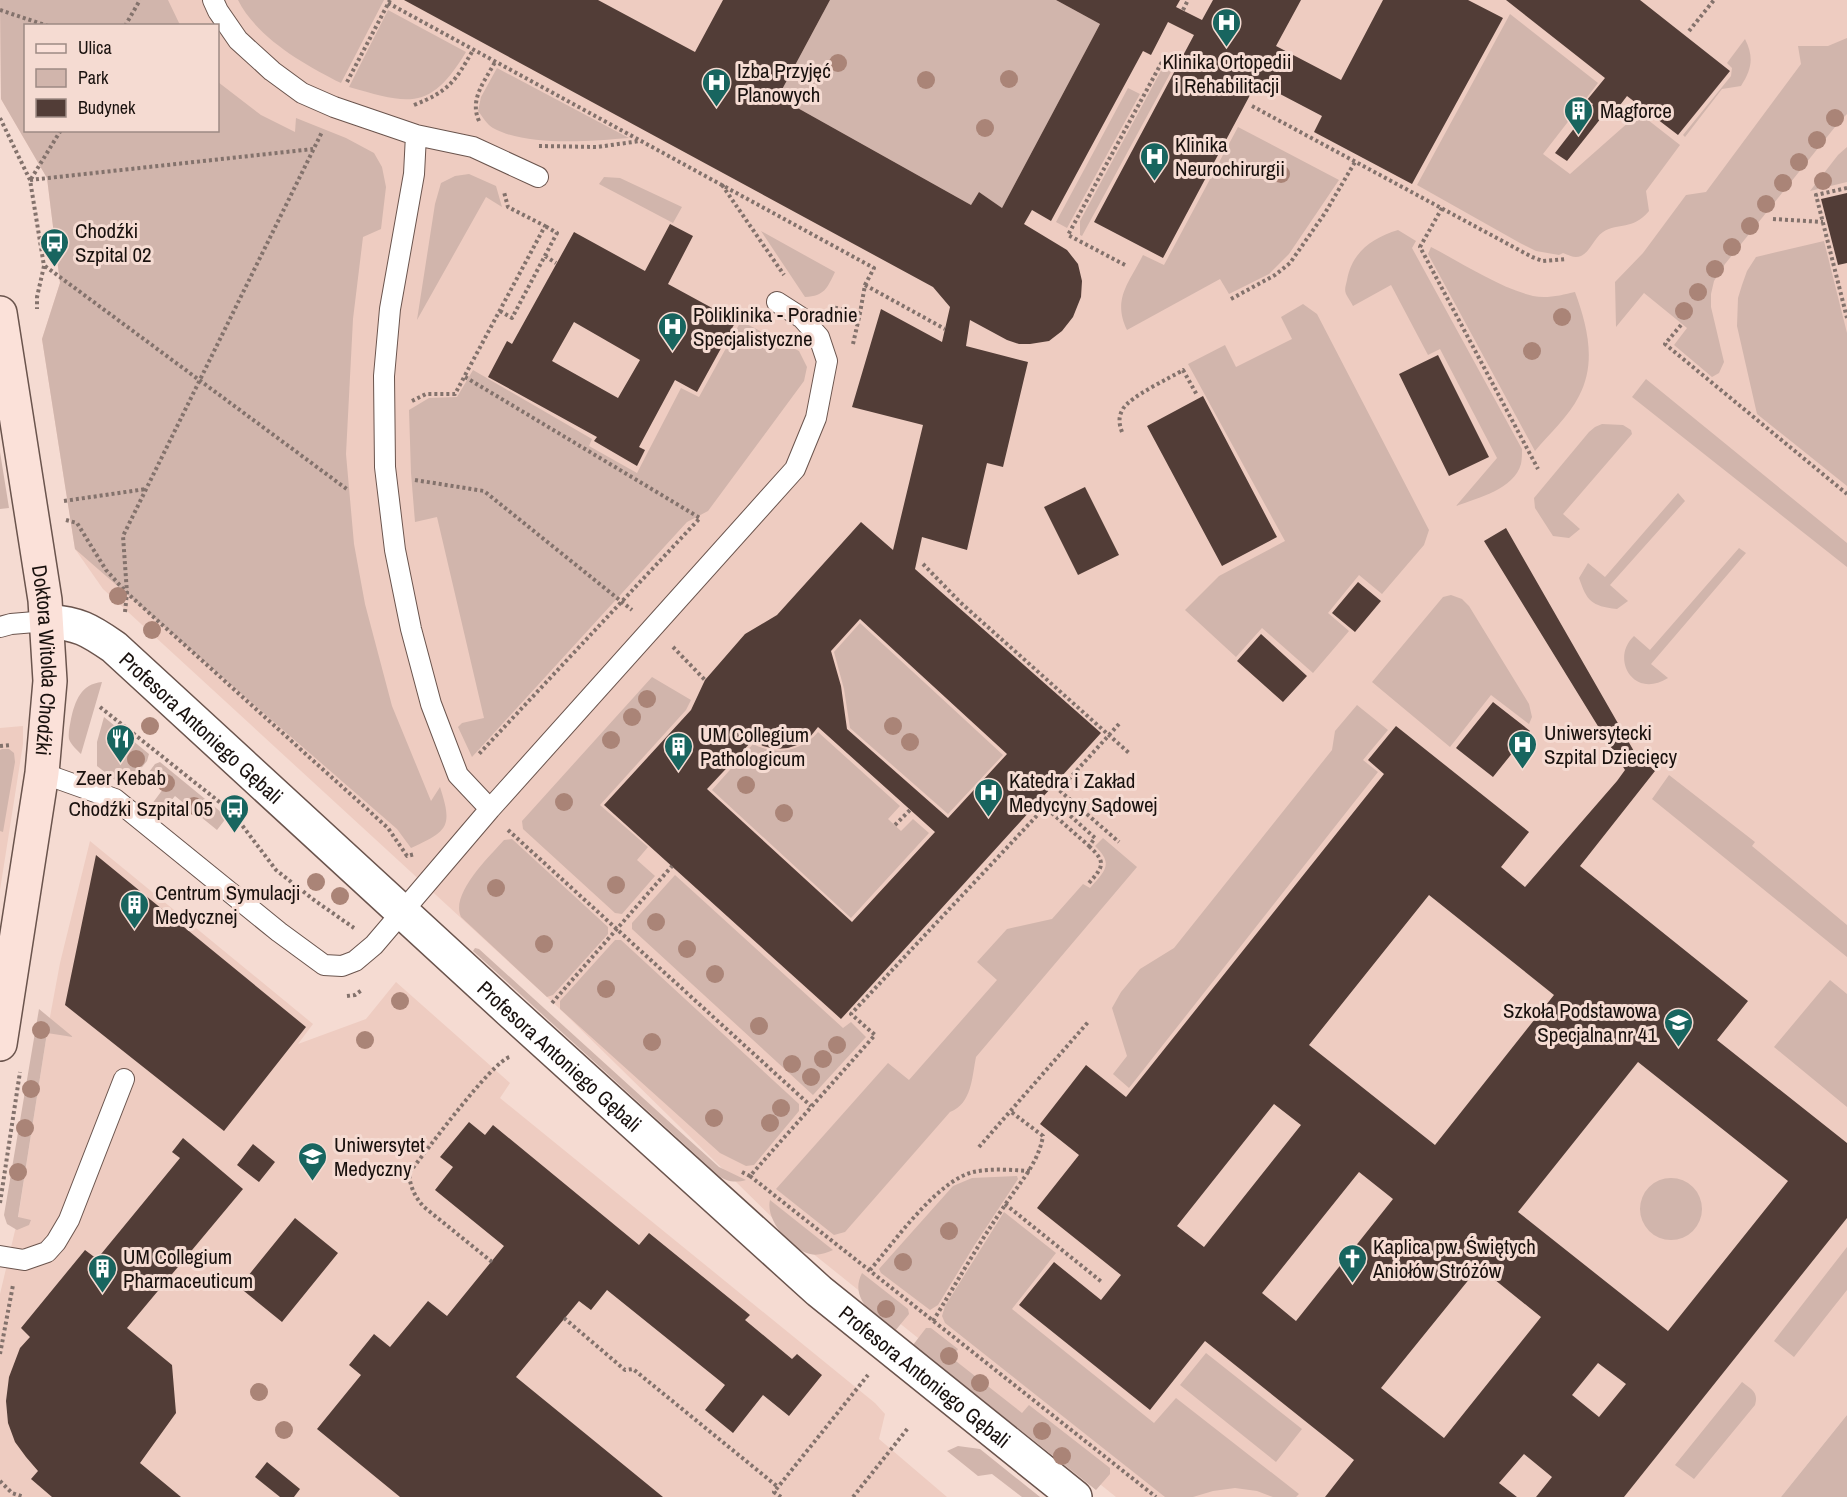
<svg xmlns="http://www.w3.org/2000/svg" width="1847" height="1497" font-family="'Archivo Narrow',sans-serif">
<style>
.built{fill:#eeccc1;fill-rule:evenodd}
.green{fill:#d1b5ac}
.building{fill:#523d37;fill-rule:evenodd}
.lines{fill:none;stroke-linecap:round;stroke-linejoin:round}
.lane-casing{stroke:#6a544d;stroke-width:22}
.street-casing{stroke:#6a544d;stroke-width:36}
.secondary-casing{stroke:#6a544d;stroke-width:36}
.path{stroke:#83726c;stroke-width:4;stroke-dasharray:3 3;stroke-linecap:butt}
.lane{stroke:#fff;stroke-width:20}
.street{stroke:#fff;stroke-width:33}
.secondary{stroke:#fbe1d9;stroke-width:33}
.tree{fill:#aa8477}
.labels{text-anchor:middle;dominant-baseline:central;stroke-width:6;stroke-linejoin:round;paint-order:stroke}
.poi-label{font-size:21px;fill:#19110e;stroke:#f5dbd2;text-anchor:start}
.street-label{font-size:21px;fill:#19110e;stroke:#f5dbd2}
</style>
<rect width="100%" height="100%" fill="#f5dbd2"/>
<path class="built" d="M0 0H1847V1415L1781 1497H1116L791 1236 560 1009 103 589 75 549 42 339 60 283 47 178 1 99ZM26 26H218V130H26Z
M23 726V744L0 890V728Z
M90 841 313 1024 298 1044 366 1019 396 982 510 1083 500 1098 875 1403 885 1414 879 1439 947 1497H0V1294L18 1218 47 1033 60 963Z"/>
<path class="green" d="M0 0H168L180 25 26 26V130H218V82L261 115 295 132 296 118 346 138 374 153 382 167 386 187 381 229 363 237 353 319 346 454 354 544 365 604 392 706 431 801 440 787C453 827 448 831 411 848L397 829 75 549 42 339 60 283 47 178 1 99Z
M238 0H384L341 83C305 65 257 38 238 0Z
M830 0H1056L1100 24 1002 208 979 192 971 205 778 97Z
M388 10 466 52C430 112 409 104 349 87Z
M1510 14 1598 83 1543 154 1570 174 1639 113 1680 145 1646 191 1649 211C1632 231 1619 222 1603 232 1594 238 1590 252 1581 256 1574 259 1569 255 1563 253L1559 255 1536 251 1520 243 1417 185Z
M1847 38V114L1839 122 1725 264 1714 281 1711 294V307L1724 362 1719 373 1712 377 1674 345 1687 328 1644 293 1616 327 1615 282 1643 253 1686 195 1706 192 1801 64 1798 46H1828Z
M1745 39C1754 57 1752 69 1741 86L1722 89 1685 137 1683 135 1731 76 1732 68 1727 63Z
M1170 54 1178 59 1082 236 1080 235V221Z
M497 68 629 138C591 141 527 147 493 128 487 125 482 116 478 111L481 97Z
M1128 88 1140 94 1067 228 1056 222Z
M1238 127 1339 180 1289 254 1269 274 1229 294 1220 279 1127 330C1112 299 1129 283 1143 255L1164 265Z
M1847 147V182L1810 191 1838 155Z
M469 174 496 186 502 207 486 197 417 320 435 204 441 183 455 176Z
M604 177 620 178 682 207 673 223 599 184Z
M1398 230 1416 241 1412 248 1522 449C1522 454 1522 459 1521 464 1514 489 1478 498 1456 506L1497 458 1440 349 1428 355 1391 285 1353 306C1351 302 1348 298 1346 294 1344 289 1346 285 1347 280 1352 252 1372 238 1398 230Z
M761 231 835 272C827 288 825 296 805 297Z
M1824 241 1847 333V486L1757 414 1737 326 1738 298 1742 285 1747 271 1756 257Z
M1431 247C1462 263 1500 288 1533 296 1547 299 1562 295 1575 292 1587 325 1597 362 1579 396 1569 416 1549 434 1535 451L1428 254Z
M1303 304 1317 314 1429 530 1424 545 1382 594 1359 575 1328 613 1349 631 1313 673 1262 628 1236 657 1185 610 1219 576 1285 541 1188 364 1225 345 1236 367 1292 339 1281 317Z
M741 321 799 351 807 367 804 381 708 511 687 522 472 757 458 727 462 723 484 718 437 517 415 522 411 473 409 410 429 398 457 397 473 370 592 439 589 446 637 473 681 388 699 397Z
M1646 379 1847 543V567L1632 397Z
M1602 424 1623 425 1631 430 1632 434 1563 514 1580 529 1569 538 1553 536 1535 508 1534 498 1589 432 1595 427Z
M0 452 9 508 0 509Z
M1678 493 1685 501 1610 585 1628 601 1617 609C1591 606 1587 601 1579 578L1588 563 1605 577Z
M1739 548 1746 553 1651 664 1668 678C1633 700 1610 658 1634 636L1650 650Z
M1451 595 1462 599 1469 606 1529 704 1532 717 1529 724 1491 695 1450 747 1372 682 1443 597Z
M860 623 1003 755 948 814 850 728 844 689 834 652Z
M652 677 691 700 686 710 600 805 648 847 637 860 655 876 622 914 615 913 523 829 522 821Z
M102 682 81 754C77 750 71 745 69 739 68 733 70 725 71 719 75 701 81 684 102 682Z
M1357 705 1388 730 1363 760 1378 772 1129 1088 1113 1074 1127 1056 1112 1008 1121 992 1140 969 1174 948 1332 750 1335 731Z
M104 717 149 754 147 761 125 788 97 766V742Z
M818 732 900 806 888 819 901 831 913 819 929 833 851 918 712 790 753 744C776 756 801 752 818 732Z
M2 749H9L14 753 15 762 3 832 0 831V750Z
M160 762 227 817 217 830 175 796 160 814 149 808 163 789 146 776 155 764Z
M1669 775 1755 842 1752 846 1847 925V957L1652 799Z
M1103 838 1137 867 976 1057C972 1076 972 1104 950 1112L845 1232 834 1235 776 1189 888 1063 909 1080 997 980 977 962 1007 929 1052 919 1083 884 1090 888C1105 871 1114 864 1095 846Z
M512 839 608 927V934L553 995 547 997 461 917C450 894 489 857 504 840Z
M675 875 843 1028 851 1022 866 1037 813 1095 632 929V923Z
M615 940H621L799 1104V1111L754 1165 746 1166 720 1153 560 1009V1001Z
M475 948 479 949 719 1167 746 1180C736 1183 726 1182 718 1175L473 951Z
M1830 980 1847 994V1107L1774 1047Z
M39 1009 73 1037 47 1033 18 1217 31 1220 29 1225 17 1230 7 1224 4 1215Z
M1017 1176 1018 1179 974 1246 938 1305 930 1310 881 1273 879 1269 953 1186 972 1178Z
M1640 1209a31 31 0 1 1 62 0a31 31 0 1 1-62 0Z
M770 1200 833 1250C826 1253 818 1256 810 1254 791 1250 765 1220 770 1200Z
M1004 1212 1056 1253 1012 1309 1154 1423 1176 1398 1299 1494 1296 1497H1273L1257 1491 1235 1488 1213 1491 1193 1497H1165L945 1323 942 1316 945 1306Z
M1847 1247V1290L1794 1357 1774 1341Z
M862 1273 908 1309 909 1314 895 1331C877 1317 848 1300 862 1273Z
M926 1328H931L958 1349 952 1358 1022 1413 1029 1405 1110 1468V1474L1096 1490 913 1345Z
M1206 1353 1302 1429 1276 1462 1180 1385Z
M1742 1382C1751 1389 1759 1392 1755 1405L1694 1479 1675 1465Z
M1847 1415V1497H1781Z
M958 1446 980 1449 1040 1497H1022L992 1474 978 1476 947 1451Z"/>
<path class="building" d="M404 0H598L695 52 723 0H830L778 97 971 205 979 192 1002 208 1100 24 1056 0H1180L1176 7 1202 20 1213 0H1301L1276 46 1341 80 1383 0H1468L1503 18 1412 184 1314 132 1322 116 1257 82 1163 258 1094 222 1194 35 1168 22 1151 55 1143 51 1051 221 1032 210 1024 224 1067 250 1078 264 1082 281 1081 297 1073 317 1062 331 1049 341 1030 344H1019L1007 340 970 320 966 346 1028 362 1003 467 987 463 967 550 922 537 915 569 1101 733 841 1019 604 805 691 710 705 680 745 634 777 615 861 522 893 550 923 425 852 407 881 309 942 342 950 307 933 287ZM860 619 1007 754 948 818 847 729 841 686 831 651ZM818 727 935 832 852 922 707 789 753 740 763 746 775 749 788 748 800 744 810 737Z
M1506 0H1640L1730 71 1678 135 1627 96 1611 117 1605 113 1567 161 1555 153 1593 104 1587 100 1605 78Z
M1847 193V263L1838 265 1821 199Z
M670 224 693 236 668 284 736 321 697 392 675 380 639 447 645 450 637 466 594 441 597 437 488 377 507 341 512 344 574 232 645 271ZM574 322 640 360 618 398 552 361Z
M1438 355 1489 457 1449 476 1399 374Z
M1203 396 1277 537 1222 566 1147 426Z
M1085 487 1119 555 1078 575 1044 507Z
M1506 528 1635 753 1655 771 1580 866 1748 1001 1717 1040 1847 1143V1218L1624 1497H1536L1552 1477 1524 1454 1499 1483 1517 1497H1325L1354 1460 1205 1341 1150 1410 1019 1305 1054 1262 1101 1300 1121 1275 1037 1208 1079 1155 1040 1124 1086 1065 1126 1097 1384 774 1368 760 1396 726 1529 832 1501 867 1525 887 1617 781 1625 770 1484 541ZM1429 895 1554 995 1435 1145 1309 1045ZM1638 1062 1788 1181 1668 1331 1518 1212ZM1274 1104 1301 1125 1204 1247 1177 1226ZM1359 1172 1393 1199 1296 1321 1262 1293ZM1479 1267 1541 1317 1444 1438 1381 1388ZM1598 1363 1626 1384 1599 1417 1572 1395Z
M1358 582 1381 601 1355 632 1332 613Z
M1261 634 1307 676 1283 702 1237 661Z
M1493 702 1530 731 1493 777 1456 748Z
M96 855 306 1027 224 1131 65 1005Z
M469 1122 485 1135 493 1125 639 1245 649 1233 750 1315 745 1320 792 1359 797 1354 822 1375 789 1416 763 1395 733 1433 705 1410 725 1385 607 1290 591 1310 579 1301 516 1377 663 1497H400L317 1429 361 1375 349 1365 374 1334 390 1347 428 1301 447 1316 504 1246 435 1190 453 1167 440 1157Z
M183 1138 243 1189 127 1328 172 1365 176 1413 140 1463 181 1497H52L31 1479 38 1471 26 1457 15 1442 8 1423 6 1401 9 1377 20 1348 30 1337 21 1328 85 1250 97 1259 180 1158 172 1152Z
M253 1144 275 1162 259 1182 237 1165Z
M295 1218 338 1253 282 1322 239 1287Z
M267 1462 300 1489 294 1497H280L255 1477Z"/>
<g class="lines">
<defs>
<path id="lane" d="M213 0 218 11 238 40 272 71 302 93 334 107 416 135 473 147 538 177
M416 135 414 174 390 309 384 376 385 467 395 550 411 629 431 704 458 775 490 809
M0 627 11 624 47 621
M42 773 115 799 279 932 324 965 342 966 355 961 374 945 490 809 795 469 816 418 827 361 819 337 802 318 777 302
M0 1256 24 1260 47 1252 56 1242 69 1220 124 1079"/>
<g id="street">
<path id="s1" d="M47 621C79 624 88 629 114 647L510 1011 819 1291 1075 1497"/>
</g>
<g id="secondary">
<path id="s2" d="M0 313 45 600 50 681 42 773 0 1044"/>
</g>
</defs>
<use href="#lane" class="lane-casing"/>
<use href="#street" class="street-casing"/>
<use href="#secondary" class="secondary-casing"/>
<path class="path" d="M388 3 874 268 865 285 860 313 832 307
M0 10 48 26
M1183 10 1188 0
M125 26 140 0
M1689 31 1714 0
M347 82 390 0
M414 105C449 91 455 82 473 50
M1252 106 1532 257 1543 261 1566 259
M0 118 30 180 44 266 37 297V309
M479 121C469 99 485 81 495 62
M539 146 597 147 640 141
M31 179 61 130
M30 180 313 149
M722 185 784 275
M1847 188 1816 195 1847 318
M1442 208 1420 247 1538 469
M1773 219 1823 222
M545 256 556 263
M1125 265 1068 235 1163 60
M45 266 348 490
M865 285 945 329
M1231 299 1275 275 1290 263 1325 213 1355 162
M500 311 512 318 557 233 545 226
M1681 325 1665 344 1847 494
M853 344 860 313
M465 377 700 518 479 754
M412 401 426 394H455L545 226 508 207 504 192
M1122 432C1119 424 1118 417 1123 409 1129 397 1170 378 1183 370L1197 395
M415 480 484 491 632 610
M64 501 146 489
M66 520 77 523 106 570 127 593 388 828 407 856 415 854
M923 564 960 602 1130 754
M125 612 127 593 123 536 322 132
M673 647 705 680
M100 707 232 812 276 870 314 900 354 928
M1119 724 1059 790 1119 842
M0 746 11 745
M895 825 910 810
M508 830 811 1106
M1089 846C1106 862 1104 866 1089 883
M347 996 355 995 362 990
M552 1003 672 866
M979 1147 1089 1021
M742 1172 750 1176 875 1035 851 1014 1045 807 1089 846 1095 838 1067 813 1075 805
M750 1176 1156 1497
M0 1203 20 1072
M1005 1204 1103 1283
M492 1262 424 1207C415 1197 410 1187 409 1173 425 1153 492 1061 510 1057
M870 1270C895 1241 937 1181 973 1172 991 1168 1012 1170 1030 1171
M564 1318 625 1370 633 1369 778 1487
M933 1321C957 1282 979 1243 1005 1205 1020 1182 1038 1164 1043 1136L1010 1111
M0 1354 13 1285
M0 1481 12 1493 24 1497
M781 1497 774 1492 868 1375
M853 1497 908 1428"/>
<use href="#lane" class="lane"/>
<use href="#street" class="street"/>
<use href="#secondary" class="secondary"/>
</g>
<g class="tree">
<circle cx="838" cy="63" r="9"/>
<circle cx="1009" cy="79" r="9"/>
<circle cx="926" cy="80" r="9"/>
<circle cx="1835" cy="118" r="9"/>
<circle cx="985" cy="128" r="9"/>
<circle cx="1817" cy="140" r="9"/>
<circle cx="1799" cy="162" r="9"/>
<circle cx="1281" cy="174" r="9"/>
<circle cx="1823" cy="181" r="9"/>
<circle cx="1783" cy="183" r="9"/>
<circle cx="1766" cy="204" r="9"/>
<circle cx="1750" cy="226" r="9"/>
<circle cx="1732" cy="247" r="9"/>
<circle cx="1715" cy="269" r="9"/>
<circle cx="1698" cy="292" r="9"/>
<circle cx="1684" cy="311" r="9"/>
<circle cx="1562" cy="317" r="9"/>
<circle cx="1532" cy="351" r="9"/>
<circle cx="118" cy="596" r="9"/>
<circle cx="152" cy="630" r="9"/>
<circle cx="647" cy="699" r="9"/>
<circle cx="632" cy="717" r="9"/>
<circle cx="150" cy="726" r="9"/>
<circle cx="893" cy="726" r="9"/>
<circle cx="611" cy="740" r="9"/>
<circle cx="910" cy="742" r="9"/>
<circle cx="136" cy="759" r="9"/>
<circle cx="166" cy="783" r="9"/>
<circle cx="746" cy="785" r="9"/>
<circle cx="564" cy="802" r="9"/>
<circle cx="194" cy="806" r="9"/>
<circle cx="784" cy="813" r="9"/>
<circle cx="316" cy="882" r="9"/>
<circle cx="616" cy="885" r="9"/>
<circle cx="496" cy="888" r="9"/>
<circle cx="340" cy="896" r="9"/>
<circle cx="656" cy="922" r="9"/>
<circle cx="544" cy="944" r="9"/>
<circle cx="687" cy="949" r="9"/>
<circle cx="715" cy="974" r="9"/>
<circle cx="606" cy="989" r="9"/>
<circle cx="400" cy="1001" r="9"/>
<circle cx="759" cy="1026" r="9"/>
<circle cx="41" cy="1030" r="9"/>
<circle cx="365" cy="1040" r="9"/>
<circle cx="652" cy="1042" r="9"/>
<circle cx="837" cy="1045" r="9"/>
<circle cx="823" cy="1059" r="9"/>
<circle cx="792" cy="1064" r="9"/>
<circle cx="811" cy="1077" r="9"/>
<circle cx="31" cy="1089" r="9"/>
<circle cx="781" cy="1108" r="9"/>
<circle cx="714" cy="1118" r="9"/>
<circle cx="770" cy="1123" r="9"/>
<circle cx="25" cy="1128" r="9"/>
<circle cx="18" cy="1172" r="9"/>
<circle cx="949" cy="1231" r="9"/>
<circle cx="903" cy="1262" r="9"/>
<circle cx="886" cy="1309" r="9"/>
<circle cx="949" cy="1356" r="9"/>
<circle cx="980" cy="1383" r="9"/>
<circle cx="259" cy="1392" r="9"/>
<circle cx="284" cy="1430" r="9"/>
<circle cx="1042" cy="1431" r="9"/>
<circle cx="1062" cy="1456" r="9"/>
</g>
<defs>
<symbol id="hospital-pin" viewBox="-11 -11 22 30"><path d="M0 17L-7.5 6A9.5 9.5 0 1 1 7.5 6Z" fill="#18655f" stroke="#f5dbd2"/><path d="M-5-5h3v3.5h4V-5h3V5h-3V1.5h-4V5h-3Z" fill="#fff"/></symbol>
<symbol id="building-pin" viewBox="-11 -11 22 30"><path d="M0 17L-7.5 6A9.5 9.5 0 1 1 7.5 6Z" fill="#18655f" stroke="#f5dbd2"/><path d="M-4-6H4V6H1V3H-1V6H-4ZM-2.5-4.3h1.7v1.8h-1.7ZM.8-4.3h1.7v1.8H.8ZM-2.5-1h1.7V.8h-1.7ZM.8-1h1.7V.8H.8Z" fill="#fff"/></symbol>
<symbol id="bus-pin" viewBox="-11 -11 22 30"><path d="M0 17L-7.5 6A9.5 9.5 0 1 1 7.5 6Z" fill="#18655f" stroke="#f5dbd2"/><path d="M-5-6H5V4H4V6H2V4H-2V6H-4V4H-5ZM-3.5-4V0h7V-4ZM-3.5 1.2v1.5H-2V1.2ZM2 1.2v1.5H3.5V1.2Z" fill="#fff"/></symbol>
<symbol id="restaurant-pin" viewBox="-11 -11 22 30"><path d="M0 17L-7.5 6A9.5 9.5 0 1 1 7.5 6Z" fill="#18655f" stroke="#f5dbd2"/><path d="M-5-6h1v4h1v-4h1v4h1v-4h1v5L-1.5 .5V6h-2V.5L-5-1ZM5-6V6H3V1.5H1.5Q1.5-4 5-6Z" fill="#fff"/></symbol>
<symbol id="school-pin" viewBox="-11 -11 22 30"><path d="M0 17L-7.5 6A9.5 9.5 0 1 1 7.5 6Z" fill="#18655f" stroke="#f5dbd2"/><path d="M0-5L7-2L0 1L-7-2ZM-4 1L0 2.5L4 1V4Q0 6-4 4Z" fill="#fff"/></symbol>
<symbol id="university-pin" viewBox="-11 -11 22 30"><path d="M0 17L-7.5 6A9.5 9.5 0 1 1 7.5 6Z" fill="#18655f" stroke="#f5dbd2"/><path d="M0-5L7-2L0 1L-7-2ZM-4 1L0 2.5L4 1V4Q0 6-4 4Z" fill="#fff"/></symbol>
<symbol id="church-pin" viewBox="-11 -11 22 30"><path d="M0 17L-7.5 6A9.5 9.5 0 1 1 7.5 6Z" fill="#18655f" stroke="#f5dbd2"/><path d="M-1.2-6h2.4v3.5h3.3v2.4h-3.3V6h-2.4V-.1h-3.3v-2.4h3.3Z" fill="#fff"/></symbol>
</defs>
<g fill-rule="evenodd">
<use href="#hospital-pin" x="1210" y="6" width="33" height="45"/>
<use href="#hospital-pin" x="700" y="66" width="33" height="45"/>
<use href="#building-pin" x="1562" y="94" width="33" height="45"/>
<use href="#hospital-pin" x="1138" y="140" width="33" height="45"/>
<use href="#bus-pin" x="38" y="226" width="33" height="45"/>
<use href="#hospital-pin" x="656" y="310" width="33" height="45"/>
<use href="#restaurant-pin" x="104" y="722" width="33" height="45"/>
<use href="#hospital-pin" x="1506" y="728" width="33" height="45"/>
<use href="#building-pin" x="662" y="730" width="33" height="45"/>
<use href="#hospital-pin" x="972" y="776" width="33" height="45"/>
<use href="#bus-pin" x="218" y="792" width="33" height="45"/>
<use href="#building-pin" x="118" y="888" width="33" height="45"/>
<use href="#school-pin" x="1662" y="1006" width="33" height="45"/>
<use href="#university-pin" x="296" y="1140" width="33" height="45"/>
<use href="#church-pin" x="1336" y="1242" width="33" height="45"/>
<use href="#building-pin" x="86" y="1252" width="33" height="45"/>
</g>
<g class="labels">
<g class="poi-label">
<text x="1227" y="61" text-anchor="middle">Klinika Ortopedii<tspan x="1227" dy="24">i Rehabilitacji</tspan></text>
<text x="737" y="70">Izba Przyjęć<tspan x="737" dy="24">Planowych</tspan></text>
<text x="1600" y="110">Magforce</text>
<text x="1175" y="144">Klinika<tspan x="1175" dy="24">Neurochirurgii</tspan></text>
<text x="75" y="230">Chodźki<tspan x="75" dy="24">Szpital 02</tspan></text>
<text x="693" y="314">Poliklinika - Poradnie<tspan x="693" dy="24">Specjalistyczne</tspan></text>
<text x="1544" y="732">Uniwersytecki<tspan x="1544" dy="24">Szpital Dziecięcy</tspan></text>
<text x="700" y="734">UM Collegium<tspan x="700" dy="24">Pathologicum</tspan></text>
<text x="121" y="777" text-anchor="middle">Zeer Kebab</text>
<text x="1009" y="780">Katedra i Zakład<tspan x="1009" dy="24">Medycyny Sądowej</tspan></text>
<text x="213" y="808" text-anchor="end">Chodźki Szpital 05</text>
<text x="155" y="892">Centrum Symulacji<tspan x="155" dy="24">Medycznej</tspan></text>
<text x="1657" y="1010" text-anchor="end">Szkoła Podstawowa<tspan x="1657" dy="24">Specjalna nr 41</tspan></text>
<text x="334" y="1144">Uniwersytet<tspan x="334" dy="24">Medyczny</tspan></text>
<text x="1373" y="1246">Kaplica pw. Świętych<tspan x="1373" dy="24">Aniołów Stróżów</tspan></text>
<text x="123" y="1256">UM Collegium<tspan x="123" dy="24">Pharmaceuticum</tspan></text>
</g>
<g class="street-label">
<text stroke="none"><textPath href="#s2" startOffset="351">Doktora Witolda Chodźki</textPath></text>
<text stroke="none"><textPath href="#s1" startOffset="192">Profesora Antoniego Gębali</textPath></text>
<text stroke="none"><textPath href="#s1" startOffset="678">Profesora Antoniego Gębali</textPath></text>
<text stroke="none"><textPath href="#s1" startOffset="1164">Profesora Antoniego Gębali</textPath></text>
</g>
</g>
<rect x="24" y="24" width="195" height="108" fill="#f5dbd2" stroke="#9d8a84" stroke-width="1.5"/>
<rect x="36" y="44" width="30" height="9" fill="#fbe1d9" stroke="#9d8a84" stroke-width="1.5"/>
<text x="78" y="54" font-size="18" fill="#19110e">Ulica</text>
<rect x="36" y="69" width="30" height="18" fill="#d1b5ac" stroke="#9d8a84" stroke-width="1.5"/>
<text x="78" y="84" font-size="18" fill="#19110e">Park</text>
<rect x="36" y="99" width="30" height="18" fill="#523d37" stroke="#9d8a84" stroke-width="1.5"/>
<text x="78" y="114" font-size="18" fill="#19110e">Budynek</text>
</svg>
